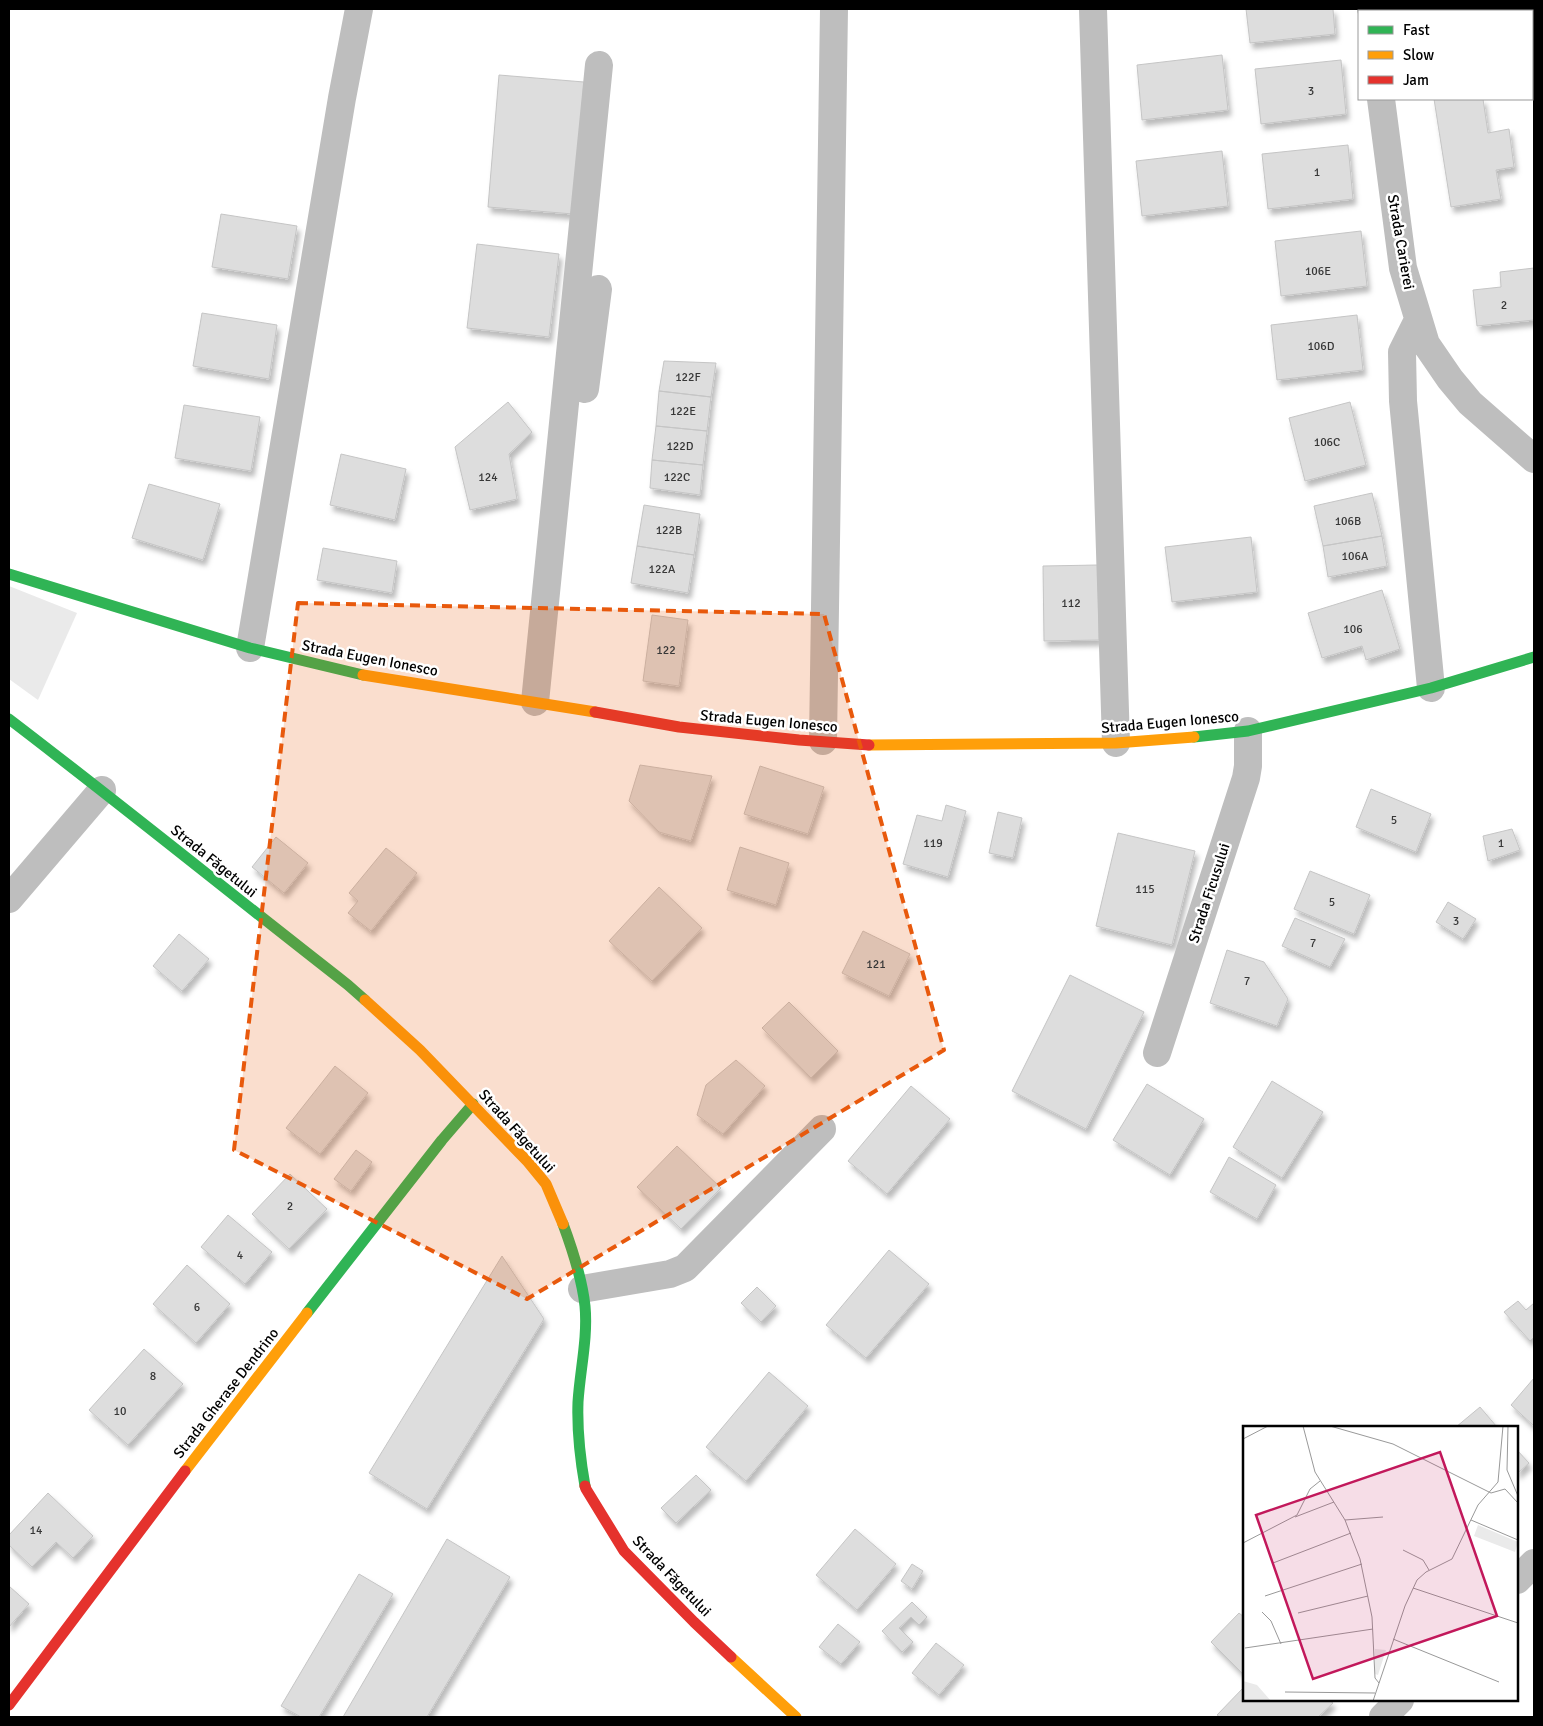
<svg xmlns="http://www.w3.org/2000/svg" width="1543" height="1726" font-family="Signika,sans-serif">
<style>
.green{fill:#eaeaea}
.building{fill:#ddd;stroke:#c5c5c5;filter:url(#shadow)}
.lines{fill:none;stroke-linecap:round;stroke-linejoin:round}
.street{stroke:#bebebe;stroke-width:28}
.fast{stroke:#30b455;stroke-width:11}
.slow{stroke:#ff9f0a;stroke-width:11}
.jam{stroke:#e5322d;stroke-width:11}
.marked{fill:#e8590c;fill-opacity:0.2;stroke:#e8590c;stroke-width:4;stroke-dasharray:10 6;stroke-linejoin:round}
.labels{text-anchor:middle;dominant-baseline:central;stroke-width:5;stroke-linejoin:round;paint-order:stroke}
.number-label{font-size:12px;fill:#373737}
.street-label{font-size:15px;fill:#000;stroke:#fff}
.inset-road{fill:none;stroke:#999;stroke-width:1}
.view{fill:#c2185b;fill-opacity:0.15;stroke:#c2185b;stroke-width:2.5}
.inset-edge{fill:none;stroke:#000;stroke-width:2.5}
</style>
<defs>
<filter id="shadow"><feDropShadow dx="3" dy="5.5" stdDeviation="2.5" flood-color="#0004"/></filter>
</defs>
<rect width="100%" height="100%" fill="#fff"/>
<path class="green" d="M9 586 77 613 38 700 9 679Z"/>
<path class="building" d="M1246 9H1333L1335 34 1250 43Z
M1222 55 1228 110 1142 120 1137 65Z
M1341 60 1346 114 1261 124 1255 69Z
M499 75 584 82 573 214 488 207Z
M1434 99H1483L1488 133 1509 129 1514 167 1496 170 1501 199 1451 207Z
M1348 145 1353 199 1268 209 1262 154Z
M1222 151 1228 206 1142 216 1136 161Z
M221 214 297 226 288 279 212 267Z
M1361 231 1367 286 1281 296 1275 241Z
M477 244 559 254 549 337 467 328Z
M1534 268V320L1477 326 1473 290 1501 287 1500 272Z
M202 313 277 325 269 379 193 366Z
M1357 315 1363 370 1277 380 1271 325Z
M664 361 716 363 711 397 659 391Z
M659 391 711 397 707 431 656 426Z
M508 402 532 432 509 454 517 499 470 510 455 447Z
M1350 402 1366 465 1305 481 1289 418Z
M184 405 260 417 251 471 175 458Z
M656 426 707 431 703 465 652 460Z
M341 454 406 469 395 520 330 505Z
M652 460 703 465 700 495 650 488Z
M149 484 220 504 203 560 132 538Z
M1372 493 1382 536 1323 546 1314 506Z
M644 505 700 514 694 555 637 546Z
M1382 536 1387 566 1328 577 1323 546Z
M1251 537 1257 592 1172 602 1165 547Z
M637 546 694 555 688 593 631 583Z
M323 548 397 561 392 593 317 580Z
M1098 565 1099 640 1044 641 1043 566Z
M1382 590 1400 649 1366 660 1362 646 1322 658 1308 613Z
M652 615 688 620 679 686 643 681Z
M640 765 712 776 691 841 659 832 629 801Z
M760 766 824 787 808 834 744 814Z
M1371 789 1431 814 1416 852 1356 827Z
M946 805 966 811 948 877 903 864 917 815 942 821Z
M998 812 1022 818 1013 858 989 853Z
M1512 829 1520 850 1488 861 1483 836Z
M1118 833 1195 851 1172 945 1096 926Z
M276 837 308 863 284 893 252 867Z
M740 847 789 863 776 905 727 890Z
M386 848 417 873 371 931 348 913 358 901 349 893Z
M1310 871 1370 895 1354 934 1294 909Z
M659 887 702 928 652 981 609 941Z
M1448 902 1476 919 1463 939 1436 922Z
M1295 918 1345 939 1330 967 1282 946Z
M863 931 910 954 889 996 842 973Z
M179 934 209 959 182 991 153 966Z
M1227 950 1264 962 1288 999 1277 1026 1210 1003Z
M1070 975 1144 1012 1086 1129 1012 1091Z
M789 1002 838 1051 811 1078 762 1028Z
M736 1060 765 1086 723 1134 697 1115 706 1085Z
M335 1066 368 1093 320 1154 286 1128Z
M1272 1081 1323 1112 1282 1178 1233 1147Z
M1147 1084 1204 1119 1170 1175 1113 1140Z
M911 1086 950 1119 887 1194 848 1161Z
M677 1146 721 1188 681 1229 637 1187Z
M356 1150 372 1162 351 1191 334 1179Z
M1229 1157 1276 1185 1257 1219 1210 1192Z
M290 1174 327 1209 289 1249 252 1214Z
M228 1215 272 1252 245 1284 201 1247Z
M889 1250 929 1284 866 1358 826 1325Z
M502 1256 544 1319 427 1509 369 1473Z
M187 1265 230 1304 196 1343 153 1304Z
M757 1287 776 1306 761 1322 741 1303Z
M1518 1301 1526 1310 1534 1303V1337L1530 1341 1504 1312Z
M144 1349 183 1384 128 1445 89 1410Z
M769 1372 808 1406 746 1481 706 1447Z
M1534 1378V1426L1511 1405Z
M1480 1407 1497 1427H1456Z
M1517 1450 1529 1463 1517 1474Z
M696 1475 711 1490 676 1523 661 1508Z
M48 1493 93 1536 73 1558 56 1542 32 1567 9 1545V1535Z
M855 1529 896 1564 857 1610 816 1575Z
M447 1539 510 1577 427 1717H343Z
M912 1564 923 1571 912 1589 901 1581Z
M359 1574 393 1594 319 1717H301L281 1706Z
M9 1586 29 1604 9 1627Z
M912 1602 927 1617 919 1625 911 1617 899 1628 913 1642 902 1652 882 1631Z
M1239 1613 1244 1617V1675L1211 1642Z
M838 1624 860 1642 841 1664 819 1647Z
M936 1643 964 1665 939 1695 912 1673Z
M1244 1687V1700H1329L1333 1703 1318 1717H1220L1217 1715Z"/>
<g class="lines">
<path class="street" d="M1093 9 1116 743
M1371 9 1372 11
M1381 99 1403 268 1426 344 1450 379 1470 403 1534 459
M1418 320 1402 352 1403 401 1431 688
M585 389 598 289
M250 648 342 98 359 9
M535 702 599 65
M823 741 834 9
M9 899 102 790
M1157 1053 1246 778 1248 766V731
M582 1289 670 1274 685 1268 822 1129
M1517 1580 1534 1563
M1383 1717 1400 1700"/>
<path class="fast" d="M9 574 250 648 363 675
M9 719C123 806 235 897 348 985L365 1000
M1194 737 1248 731 1431 688 1534 657
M563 1224C573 1251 582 1278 585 1306 588 1338 580 1370 578 1402 577 1430 580 1458 585 1486
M307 1313 442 1140 473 1104"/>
<path class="slow" d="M363 675 595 712
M869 745 1116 743 1194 737
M365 1000 420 1050 528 1162 546 1184 563 1224
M185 1471 307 1313
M731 1657 796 1717"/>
<path class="jam" d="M595 712 679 727 799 740 869 745
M585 1486 586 1489 624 1551 694 1622 731 1657
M9 1705 185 1471"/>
</g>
<path class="marked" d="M298 603 824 614 944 1050 527 1299 234 1150Z"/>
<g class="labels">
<g class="number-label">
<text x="1311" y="91">3</text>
<text x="1317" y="172">1</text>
<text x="1318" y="271">106E</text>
<text x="1504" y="305">2</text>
<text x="1321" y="346">106D</text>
<text x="688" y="377">122F</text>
<text x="683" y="411">122E</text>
<text x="1327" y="442">106C</text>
<text x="680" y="446">122D</text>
<text x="488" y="477">124</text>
<text x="677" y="477">122C</text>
<text x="1348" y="521">106B</text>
<text x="669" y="530">122B</text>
<text x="1355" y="556">106A</text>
<text x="662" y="569">122A</text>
<text x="1071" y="603">112</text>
<text x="1353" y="629">106</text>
<text x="666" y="650">122</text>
<text x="1394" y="820">5</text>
<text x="933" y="843">119</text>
<text x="1501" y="843">1</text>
<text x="1145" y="889">115</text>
<text x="1332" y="902">5</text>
<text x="1456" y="921">3</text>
<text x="1313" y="943">7</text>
<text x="876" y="964">121</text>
<text x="1247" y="981">7</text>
<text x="290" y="1206">2</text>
<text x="240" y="1255">4</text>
<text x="197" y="1307">6</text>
<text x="153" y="1376">8</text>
<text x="120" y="1411">10</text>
<text x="36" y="1530">14</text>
</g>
<g class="street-label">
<text transform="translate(1401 242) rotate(80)">Strada Carierei</text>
<text transform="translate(370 658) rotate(11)">Strada Eugen Ionesco</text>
<text transform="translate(769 721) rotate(5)">Strada Eugen Ionesco</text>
<text transform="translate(1170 722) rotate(-5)">Strada Eugen Ionesco</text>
<text transform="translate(214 861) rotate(39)">Strada Făgetului</text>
<text transform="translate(1209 893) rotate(-72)">Strada Ficusului</text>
<text transform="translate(517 1131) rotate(48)">Strada Făgetului</text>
<text transform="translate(226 1393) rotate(-52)">Strada Gherase Dendrino</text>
<text transform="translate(672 1576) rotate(46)">Strada Făgetului</text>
</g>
</g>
<g transform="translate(1243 1426)">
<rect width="275" height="275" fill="#fff"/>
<path d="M235 99 275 116 272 126 231 110ZM132 223 143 224 135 249 132 248ZM0 255 14 259 28 275H0Z" fill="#eaeaea"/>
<path class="inset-road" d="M60 0 72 46 102 94 117 133 129 191 132 252 136 257M87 0 150 18 248 67M265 0 264 44 275 70M0 13 25 0M248 67 262 63 275 77M52 91 91 76M102 94 140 91M228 94 275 114M0 117 54 89 67 63 77 55M160 124 180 134 186 144M30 137 108 107M170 162 275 197M22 170 119 138M19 186 28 195 38 218M55 187 125 170M150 213 256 256M2 222 130 203M42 266 132 267M130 275 162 180 174 154 183 146 209 133 235 79 255 56 260 0"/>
<path class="view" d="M197 26 254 190 70 253 13 89Z"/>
<rect width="275" height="275" class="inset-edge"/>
</g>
<rect width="1543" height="1726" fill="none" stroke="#000000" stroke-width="20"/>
<rect x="1358" y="10" width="175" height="90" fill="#ffffff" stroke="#999999"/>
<rect x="1368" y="26" width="25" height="8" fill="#30b455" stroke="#999999"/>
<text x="1403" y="35" font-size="15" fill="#000000">Fast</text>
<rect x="1368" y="51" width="25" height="8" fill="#ff9f0a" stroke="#999999"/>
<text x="1403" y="60" font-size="15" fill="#000000">Slow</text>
<rect x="1368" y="76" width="25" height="8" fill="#e5322d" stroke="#999999"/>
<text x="1403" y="85" font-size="15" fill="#000000">Jam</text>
</svg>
